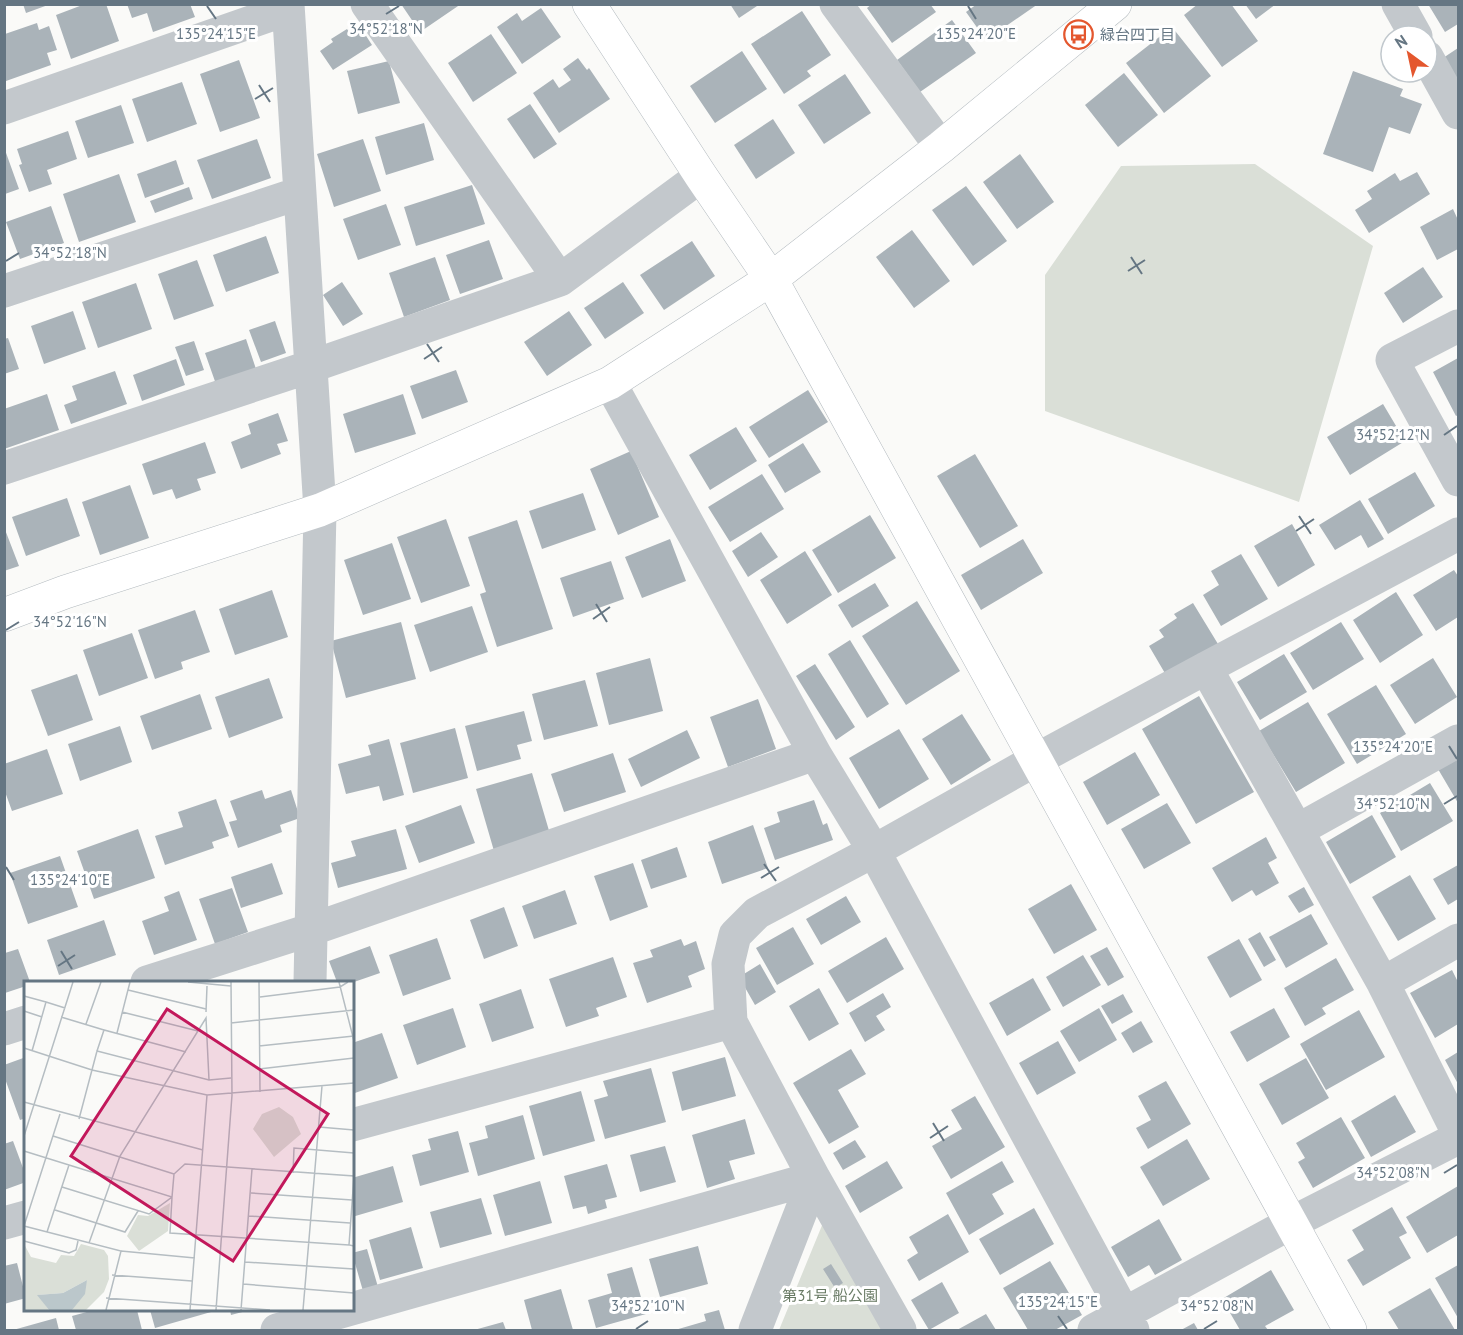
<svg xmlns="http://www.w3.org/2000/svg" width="1463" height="1335" font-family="'PT Sans','Noto Sans JP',sans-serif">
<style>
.green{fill:#dadfd7}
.building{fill:#aab3b9}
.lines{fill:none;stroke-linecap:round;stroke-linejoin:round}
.secondary-casing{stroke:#b3babf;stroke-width:34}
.street{stroke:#c3c8cc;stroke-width:33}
.secondary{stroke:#fff;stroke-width:33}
.ticks{fill:none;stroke:#657683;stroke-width:2}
.labels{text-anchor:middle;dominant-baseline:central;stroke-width:6;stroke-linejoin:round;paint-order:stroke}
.poi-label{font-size:15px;fill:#657683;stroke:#fff;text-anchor:start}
.park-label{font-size:15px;fill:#687a64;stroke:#fff}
.inset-road{fill:none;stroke:#b5bdc2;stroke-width:1.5}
.view{fill:#c2185b;fill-opacity:0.15;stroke:#c2185b;stroke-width:3}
.inset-edge{fill:none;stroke:#657683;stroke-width:3}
.ticks-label{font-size:15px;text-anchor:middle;fill:#657683;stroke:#fff;stroke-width:6;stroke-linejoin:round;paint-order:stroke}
</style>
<rect width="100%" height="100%" fill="#fafaf8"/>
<path class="green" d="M1255 164 1373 246 1299 502 1045 411V275L1121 166Z
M823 1223 890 1330H779Z"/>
<path class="building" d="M23 4H48V5L26 13Z
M85 4H106L119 41 71 59 56 15Z
M127 4H190L195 17 153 32 147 13 132 18Z
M401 4H461L420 32Z
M730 4H760L739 18Z
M872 4H930L936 12 892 43 867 8Z
M977 4H1038L986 40 966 12Z
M1198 4H1231L1258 41 1222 67 1184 15Z
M1245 4H1276L1256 19Z
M1428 4H1458V24L1445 32Z
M541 8 561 37 522 64 497 27 517 13 522 21Z
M802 11 831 55 807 71 811 76 784 94 751 44Z
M952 20 976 53 920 92 897 60Z
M37 23 39 30 49 26 57 50 47 53 51 65 6 81 5 34Z
M359 25 372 45 333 70 320 51 333 42 331 39 347 29 349 32Z
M1172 27 1211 76 1164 113 1126 63Z
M491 34 517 73 473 102 448 63Z
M1458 48V84L1443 58Z
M742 51 767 89 715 123 690 86Z
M578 58 587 70 589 68 610 99 559 133 533 93 553 79 559 88 571 80 563 69Z
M239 60 260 118 220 132 200 74Z
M389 61 400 103 358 114 347 71Z
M1353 71 1403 89 1400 96 1422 104 1410 134 1389 127 1373 172 1323 154Z
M1124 73 1158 115 1118 147 1085 105Z
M845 74 871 113 824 144 798 105Z
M182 82 197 124 147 142 132 99Z
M530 104 557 144 534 159 507 119Z
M121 105 134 143 88 158 75 121Z
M773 119 795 153 756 179 734 145Z
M424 123 434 160 386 175 375 137Z
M68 131 77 159 47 170 52 184 29 192 19 165 22 164 17 149Z
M257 139 271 178 212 199 197 160Z
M363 139 381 191 334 207 317 154Z
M5 150 19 189 5 194Z
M1020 154 1054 202 1017 229 983 182Z
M176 160 184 184 145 198 137 174Z
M1417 172 1430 194 1369 233 1355 210 1372 199 1367 191 1395 173 1400 181Z
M119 174 136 222 79 242 63 194Z
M472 185 485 224 416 246 404 207Z
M966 186 1007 241 973 266 932 210Z
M189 187 193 199 155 213 150 201Z
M386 204 401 245 358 260 343 219Z
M51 206 64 243 20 259 6 222Z
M1453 209 1458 220V249L1437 260 1420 227Z
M912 230 950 281 914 308 876 257Z
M266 236 279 273 226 292 213 255Z
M489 240 503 279 460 294 446 255Z
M692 241 715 276 664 310 640 275Z
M435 257 450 300 404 317 389 273Z
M197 260 214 306 174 320 158 274Z
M1423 267 1443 297 1403 323 1384 293Z
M342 282 363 314 343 326 323 295Z
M623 282 644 313 605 339 584 308Z
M136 283 152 329 98 348 82 302Z
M73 311 86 349 44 364 31 326Z
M569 311 592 345 547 376 524 342Z
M275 321 286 353 261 362 249 330Z
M8 338 19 369 4 374V339Z
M246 339 257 372 217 387 205 353Z
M194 341 204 370 186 376 175 347Z
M1458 358V415L1456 416 1433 372Z
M176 359 185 385 142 401 133 375Z
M456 370 468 402 422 419 410 386Z
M115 371 127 404 71 424 64 405 77 400 72 386Z
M808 390 828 422 769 458 749 427Z
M47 394 59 430 4 449V409Z
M403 394 416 434 355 453 343 414Z
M1383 404 1405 441 1350 475 1327 437Z
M278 413 288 441 277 444 281 454 241 469 231 442 251 434 248 424Z
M736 427 757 461 710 490 689 455Z
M205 442 216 473 197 479 201 490 176 499 172 489 153 495 142 464Z
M803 443 821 472 785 493 768 465Z
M631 451 659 517 618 535 590 469Z
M975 454 1018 526 980 548 937 476Z
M1415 472 1435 506 1388 534 1368 499Z
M762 474 784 509 730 542 708 507Z
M130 485 149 538 100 555 82 502Z
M583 493 596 530 542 549 529 511Z
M67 498 80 536 26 556 12 517Z
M1360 500 1384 539 1368 548 1361 535 1335 550 1319 525Z
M870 515 896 558 838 593 812 550Z
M446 519 470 586 421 603 397 537Z
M517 520 553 629 497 647 480 594 486 592 468 537Z
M1292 524 1315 565 1278 587 1254 546Z
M4 527 19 566 4 571Z
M761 532 778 557 748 577 732 551Z
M670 539 686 581 642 598 625 557Z
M1023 539 1043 573 981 610 961 575Z
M392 543 411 599 363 615 344 560Z
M805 551 832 595 787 624 760 580Z
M1241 554 1268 599 1221 626 1203 595 1219 585 1211 571Z
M611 561 624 599 573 617 560 578Z
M1454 570 1458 576V617L1436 631 1413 595Z
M875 583 889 606 852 628 838 605Z
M272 590 288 637 235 655 219 609Z
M1396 592 1423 635 1380 663 1353 620Z
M917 601 960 671 906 705 862 636Z
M1193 603 1218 644 1166 675 1149 646 1164 637 1159 630 1177 618 1174 614Z
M472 606 488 652 430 672 414 625Z
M195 610 210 652 181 662 183 669 155 679 138 630Z
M401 622 416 679 346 698 331 641Z
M1341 622 1364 659 1313 690 1290 653Z
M132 633 148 678 99 696 83 650Z
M850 640 889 704 867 718 828 654Z
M1284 654 1307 692 1260 720 1237 682Z
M650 658 663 711 609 725 596 673Z
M1433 658 1457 697 1415 724 1390 685Z
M815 664 855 727 836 740 796 676Z
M77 674 93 720 48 736 31 690Z
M269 678 283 718 229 738 215 697Z
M585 680 598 726 544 740 532 694Z
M1376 685 1406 734 1357 764 1327 714Z
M200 694 212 729 152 750 140 716Z
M1199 696 1254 792 1196 824 1142 729Z
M758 699 776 749 728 767 710 717Z
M1308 702 1345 763 1296 792 1259 731Z
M524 711 532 741 517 745 521 759 477 771 465 726Z
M962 714 991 760 951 785 922 739Z
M120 726 132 762 80 781 68 744Z
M455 728 468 778 413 793 400 743Z
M899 729 929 779 879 809 849 758Z
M687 730 700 758 641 787 628 759Z
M389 739 404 795 383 801 379 786 346 794 338 764 371 755 368 745Z
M47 749 63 794 12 811 4 789V764Z
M1135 752 1160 795 1107 825 1083 782Z
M613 753 626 792 564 812 551 774Z
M1458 757V803L1438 769Z
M532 773 550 834 494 851 476 789Z
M1430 783 1453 821 1401 851 1380 813Z
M262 790 265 799 291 790 300 818 280 825 282 832 238 848 229 822 237 820 230 801Z
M216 799 229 836 212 842 214 848 165 865 155 836 183 827 178 812Z
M814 800 823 825 827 823 833 840 775 860 764 828 780 822 777 812Z
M1167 803 1191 843 1144 869 1121 829Z
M461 805 475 843 419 863 405 826Z
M1372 815 1396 857 1350 884 1326 842Z
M753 825 768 868 722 884 708 842Z
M138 829 155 878 94 899 77 851Z
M396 829 407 869 338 888 331 863 356 856 351 841Z
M1266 837 1277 858 1268 863 1279 883 1256 896 1252 890 1232 902 1212 868Z
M677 847 687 877 651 889 641 860Z
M60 856 78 907 28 924 10 873Z
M272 863 283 894 241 908 231 877Z
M633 863 648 907 610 921 594 876Z
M1458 865V899L1448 905 1433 879Z
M1410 875 1436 919 1398 941 1372 897Z
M1071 884 1097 930 1054 954 1028 909Z
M1304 887 1314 905 1299 913 1288 896Z
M232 888 248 932 215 944 199 899Z
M565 890 577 924 534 939 522 906Z
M179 891 197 940 154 955 142 921 169 911 164 897Z
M846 896 861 922 821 945 806 919Z
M504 907 518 946 484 959 470 920Z
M1311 914 1328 944 1286 968 1269 937Z
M104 920 116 955 59 975 47 940Z
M793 927 814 964 777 985 756 948Z
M1260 932 1276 960 1264 967 1248 939Z
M886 937 904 969 847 1003 828 971Z
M437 938 451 979 403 996 389 955Z
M681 939 684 946 696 941 705 969 688 976 692 987 647 1003 633 963 653 957 650 950Z
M1239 939 1262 980 1230 998 1207 957Z
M370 946 380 973 354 982H337L329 961Z
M1107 947 1124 977 1108 986 1090 956Z
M18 949 30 982H26V986L5 993V953Z
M1083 955 1101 985 1063 1007 1046 977Z
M613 957 627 997 596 1008 599 1016 566 1027 549 979Z
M1336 958 1354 990 1322 1008 1326 1014 1305 1026 1284 988Z
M760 964 776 992 755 1005 739 977Z
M1452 970 1458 982V1024L1435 1038 1410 993Z
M1033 978 1051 1010 1007 1036 989 1003Z
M819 988 839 1024 809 1041 789 1006Z
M521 989 534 1028 492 1042 479 1004Z
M883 993 891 1007 876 1016 885 1030 865 1042 849 1013Z
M1123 994 1133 1012 1112 1024 1101 1006Z
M453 1008 466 1047 417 1065 403 1025Z
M1099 1008 1117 1040 1079 1062 1060 1031Z
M1274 1008 1290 1037 1247 1062 1230 1032Z
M1359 1010 1385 1057 1326 1090 1300 1044Z
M1141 1021 1153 1042 1133 1053 1121 1033Z
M382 1033 398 1078 352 1094V1043Z
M1058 1041 1076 1073 1037 1095 1019 1063Z
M851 1049 866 1074 838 1090 859 1127 829 1144 793 1083Z
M1458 1052V1084L1445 1060Z
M26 1057V1118L20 1120 4 1076V1065Z
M725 1057 736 1096 682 1111 672 1072Z
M1306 1058 1329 1098 1282 1125 1259 1084Z
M651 1068 666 1122 605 1139 594 1100 608 1096 603 1081Z
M1166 1081 1191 1124 1148 1149 1136 1128 1151 1120 1138 1096Z
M581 1091 595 1141 543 1156 529 1106Z
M1395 1095 1416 1132 1371 1157 1351 1121Z
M975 1096 1005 1147 951 1179 932 1146 962 1129 951 1110Z
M523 1115 535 1159 478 1176 469 1143 488 1138 485 1126Z
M1341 1117 1365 1158 1313 1188 1298 1162 1305 1158 1296 1143Z
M745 1119 755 1154 729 1161 735 1179 707 1188 692 1135Z
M458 1131 469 1172 420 1186 412 1155 431 1150 428 1139Z
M1187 1139 1210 1179 1163 1206 1140 1167Z
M855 1140 866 1157 843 1170 833 1153Z
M13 1141 26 1176V1182L4 1190V1144Z
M665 1146 676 1182 640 1192 630 1155Z
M887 1161 903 1188 860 1213 845 1186Z
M1002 1161 1014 1182 992 1194 1004 1214 969 1235 946 1193Z
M607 1164 617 1197 605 1200 607 1208 588 1214 586 1206 573 1209 564 1176Z
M393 1166 403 1202 352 1217V1178Z
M540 1181 552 1223 505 1236 493 1195Z
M1458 1186V1235L1427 1253 1406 1217Z
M481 1198 492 1234 440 1248 430 1212Z
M1392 1207 1407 1233 1399 1237 1411 1258 1363 1286 1347 1260 1364 1250 1352 1230Z
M1034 1208 1054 1244 1000 1275 979 1239Z
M948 1214 969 1252 919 1281 907 1260 918 1253 909 1237Z
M1159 1219 1182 1260 1155 1275 1149 1265 1128 1277 1111 1247Z
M411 1227 423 1268 380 1280 369 1240Z
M698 1246 708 1284 660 1297 649 1259Z
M367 1249 378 1287 363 1291 352 1253Z
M1050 1261 1082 1315 1055 1330H1028L1003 1288Z
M17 1263 26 1298 4 1304V1266Z
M831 1264 843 1283 835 1288 823 1269Z
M1458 1265V1318L1435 1278Z
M632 1267 646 1314 596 1328 588 1300 612 1293 607 1274Z
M1271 1270 1294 1310 1265 1326 1268 1330H1240L1222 1299Z
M942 1282 959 1313 929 1330 911 1300Z
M1430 1288 1455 1330H1399L1388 1312Z
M561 1289 573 1330H532L524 1300Z
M94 1310H137L142 1330H76L72 1316Z
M150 1310H218L155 1328Z
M230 1310H250L231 1315Z
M719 1310 725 1330H675L706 1321 704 1314Z
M986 1314 996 1330H957Z
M56 1318 59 1330H13Z
M503 1322 506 1330H474Z
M1194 1323 1198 1330H1181Z"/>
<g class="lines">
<defs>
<path id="secondary" d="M589 4 701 176 771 279 1350 1330
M4 615 65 592 320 510 610 383 771 279 941 147 1115 4"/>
</defs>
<use href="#secondary" class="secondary-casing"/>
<path class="street" d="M288 4 320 510 310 982
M367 4 560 280
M836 4 941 147
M1398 4 1416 36
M1427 57 1458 113
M4 108 288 9
M4 291 300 193
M1458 326 1392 360 1458 480
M610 383 815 754 874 851 1133 1330
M4 468 312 366 560 280 701 176
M1206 668 1383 983 1458 1133
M1298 830 1458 741
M147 982 310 930 815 754
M1383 983 1458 940
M4 1029 26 1022
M352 1125 731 1022
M4 1223 26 1217
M277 1330 814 1178 900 1330
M755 1330 814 1178 731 1022 728 964 735 935 757 913 874 851 1034 761 1206 668 1458 534
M1094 1330 1291 1223 1458 1138"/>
<use href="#secondary" class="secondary"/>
</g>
<path class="ticks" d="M207 6 216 19M968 6 976 19M386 14 399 6M259 85 270 102M255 99 273 88M1131 257 1142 274M6 261 19 253M1128 271 1145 260M427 344 439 362M424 359 442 347M1444 435 1457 426M1299 516 1311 534M1296 531 1314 519M596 604 607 622M593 619 610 607M6 630 19 622M1449 746 1457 759M1444 804 1457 796M764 864 776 881M6 867 14 880M761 878 779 867M61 951 72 969M58 966 75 955M933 1123 944 1141M930 1138 948 1126M1444 1173 1457 1165M1058 1316 1067 1329M636 1329 648 1321M1204 1329 1217 1321"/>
<defs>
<symbol id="bus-ring" viewBox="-11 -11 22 22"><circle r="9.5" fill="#fff" stroke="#e4572e" stroke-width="1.5"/><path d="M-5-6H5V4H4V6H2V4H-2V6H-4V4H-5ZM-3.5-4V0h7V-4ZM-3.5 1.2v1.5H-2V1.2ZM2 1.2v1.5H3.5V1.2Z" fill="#e4572e"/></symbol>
</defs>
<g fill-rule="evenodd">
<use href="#bus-ring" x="1062" y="18" width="33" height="33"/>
</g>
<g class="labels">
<g class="poi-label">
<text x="1100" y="34">緑台四丁目</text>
</g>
<g class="park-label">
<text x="830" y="1295">第31号 船公園</text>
</g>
</g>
<g transform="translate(24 981)">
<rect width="330" height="330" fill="#fafaf8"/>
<path d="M255 126 269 136 277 153 250 176 229 148 238 133ZM146 222 144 250 115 270 103 255 114 234 124 235ZM0 263 7 276 32 282 37 274 50 275 57 263 80 269 84 275 85 298 80 311 62 329H48L63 299 39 312 14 314 25 329H0Z" fill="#dadfd7"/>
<path d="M63 299 61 313 48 329H25L13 314 39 312Z" fill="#bbc7cb"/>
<path class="inset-road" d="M164 1 207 5M235 1 236 111M315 1 330 60M104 9 182 28M0 15 22 21M236 16 316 6 324 1M0 30 18 36M98 31 174 50M182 31 183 5M37 36 80 49M207 42 330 29M62 43 77 1M93 52 106 1M235 65 330 55M0 67 68 89 183 114 330 102M8 70 22 21 41 27M162 71 80 49 73 70 185 99 207 97M235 88 330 77M0 121 179 169M55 138 73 70M295 146 330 149M0 155 49 1M29 155 150 193M0 170 148 216 146 252 325 264M269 192 270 167 330 172M38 206 125 233 148 216 150 193 161 183 330 195 325 264 330 265M227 212 328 219M31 229 101 251 114 230M225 235 326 242M0 245 97 270 82 329M0 245 36 133M23 251 45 184M0 260 45 272 52 269 54 260M65 262 96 175 182 37 185 99M97 270 171 277M221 281 330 288M88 294 168 300M219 303 330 312M82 317 246 329M166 329 183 114M192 329 208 114 207 1M217 329 228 188M279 329 298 105"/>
<path class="view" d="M143 28 304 133 209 280 47 175Z"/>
<rect width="330" height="330" class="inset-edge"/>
</g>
<g class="ticks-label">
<text x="386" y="34">34°52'18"N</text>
<text x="216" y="39">135°24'15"E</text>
<text x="976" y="39">135°24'20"E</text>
<text x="70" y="258">34°52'18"N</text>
<text x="1393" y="440">34°52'12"N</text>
<text x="70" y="627">34°52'16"N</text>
<text x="1393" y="752">135°24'20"E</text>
<text x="1393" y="809">34°52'10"N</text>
<text x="70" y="885">135°24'10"E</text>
<text x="1393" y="1178">34°52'08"N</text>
<text x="1058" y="1307">135°24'15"E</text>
<text x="648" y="1311">34°52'10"N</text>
<text x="1217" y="1311">34°52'08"N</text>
</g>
<rect width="1463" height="1335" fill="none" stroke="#657683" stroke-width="12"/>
<g transform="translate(1409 54) rotate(327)"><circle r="28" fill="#ffffff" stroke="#c1c8cd" stroke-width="1.5"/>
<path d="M0-4.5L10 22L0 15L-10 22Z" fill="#e4572e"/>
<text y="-9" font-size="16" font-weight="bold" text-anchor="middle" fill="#657683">N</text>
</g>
</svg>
